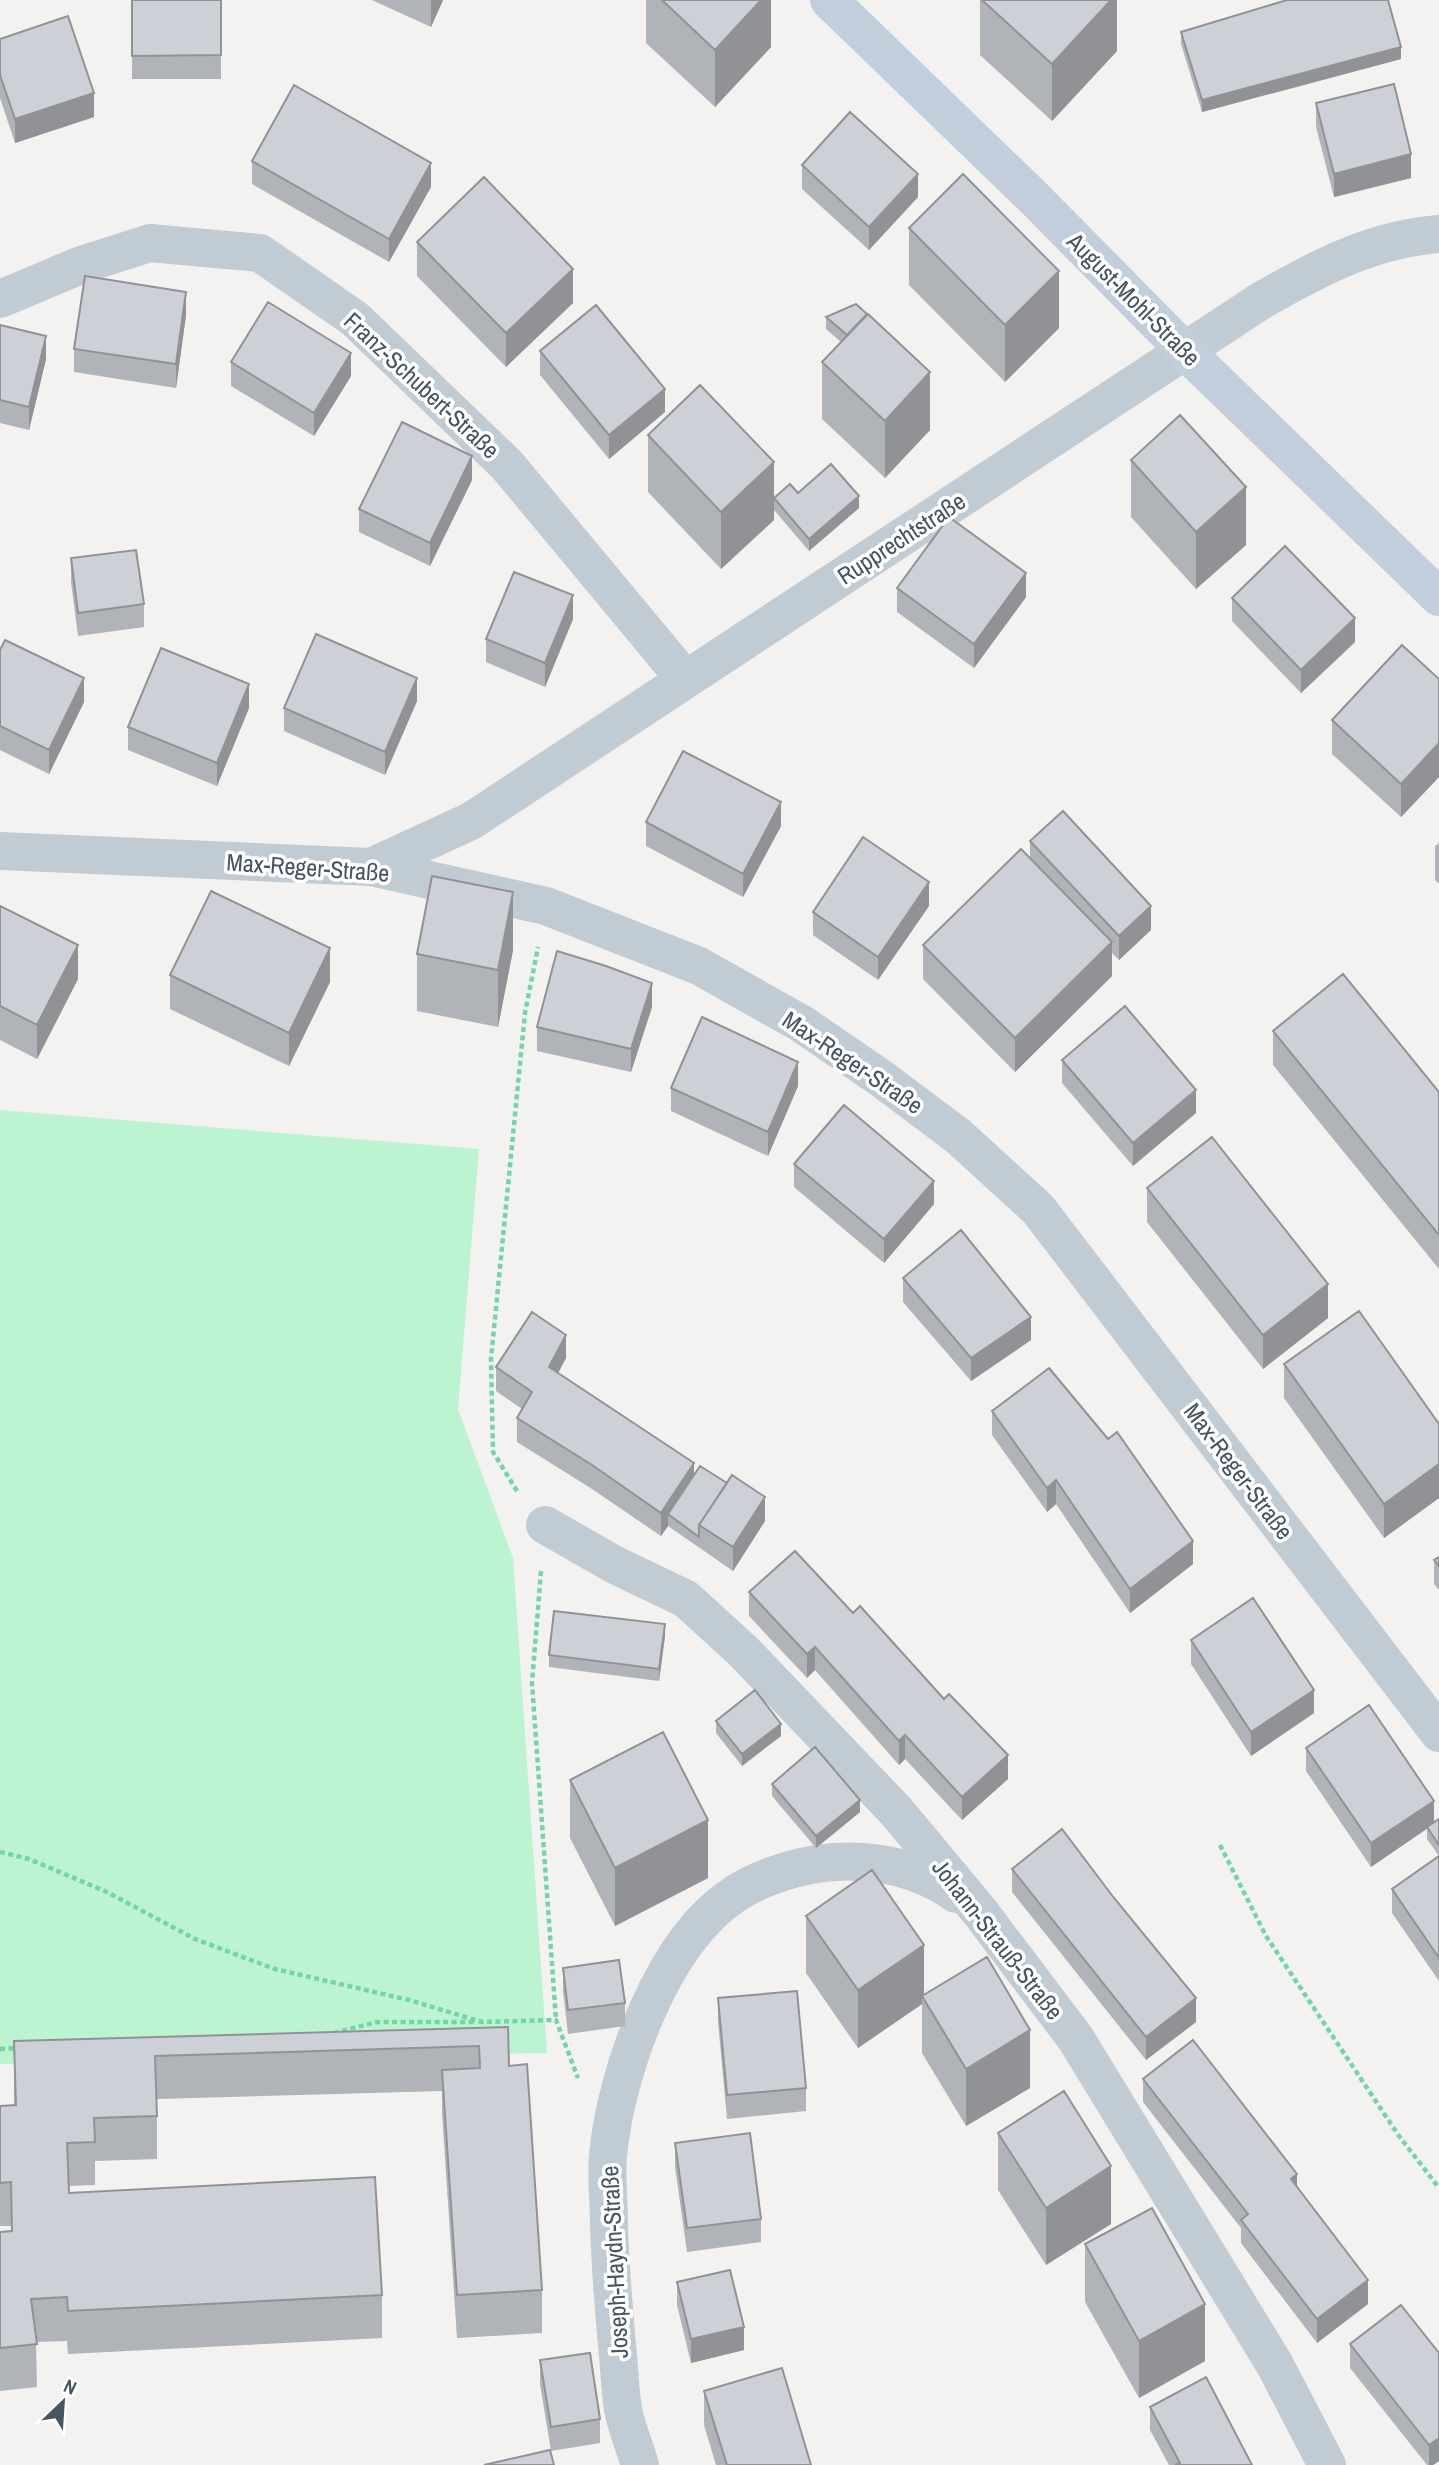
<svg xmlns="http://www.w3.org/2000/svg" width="1439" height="2465" font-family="'Archivo Narrow',sans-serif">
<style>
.green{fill:#bcf4d2}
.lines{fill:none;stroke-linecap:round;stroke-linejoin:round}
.path{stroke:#70d6a5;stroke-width:4.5;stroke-dasharray:5 3.5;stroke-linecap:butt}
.minor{stroke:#c0cbd4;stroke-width:38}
.secondary{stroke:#c2cedb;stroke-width:38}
.wall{fill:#b0b3b8}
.shaded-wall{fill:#909296}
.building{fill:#cdd0d6;stroke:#909296;stroke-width:2}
.labels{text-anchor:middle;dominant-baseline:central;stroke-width:7;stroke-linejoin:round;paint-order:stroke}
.street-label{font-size:24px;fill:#475461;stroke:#fff}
</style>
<rect width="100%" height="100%" fill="#f4f1f1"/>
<path class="green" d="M0 1110 479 1149 458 1409 513 1558 547 2053 0 2064Z"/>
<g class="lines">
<path class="path" d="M517 1491 493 1452 491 1359 525 1013 538 947
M541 1571 532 1683 556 2020
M1220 1845 1266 1936 1399 2136 1439 2188
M0 1852 29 1859 107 1892 195 1939 275 1969 409 2000 482 2022 556 2020 578 2078
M334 2033 377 2022H474
M0 2049 20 2048"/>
<path class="minor" d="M0 299 81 265 150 243 260 253 355 319 507 465 685 679
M0 851 371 867 546 906 699 966 802 1024 882 1079 958 1136 1038 1209 1439 1733
M371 867 471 821 1259 302C1316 269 1372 239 1439 234
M545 1525 615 1565 686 1599 744 1652 896 1811 980 1912 1076 2039 1275 2365 1327 2465
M640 2465C635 2448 628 2431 624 2414 620 2396 620 2375 618 2356 614 2312 610 2268 609 2224 609 2201 606 2177 608 2155 616 2072 662 1941 735 1894 753 1882 772 1875 793 1869 848 1854 909 1861 956 1894"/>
<path class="secondary" d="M829 0 1034 198 1185 351 1439 597"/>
</g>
<path class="wall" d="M132 0H221V79H132Z
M372 0H443L431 27Z
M646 0H771V47L715 107 646 43Z
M980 0H1117V51L1052 121 980 55Z
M1181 32 1401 59 1202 112 1181 44Z
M0 39 94 117 15 143 0 98Z
M1316 103 1411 178 1334 197 1316 127Z
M252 161 431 187 389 262 252 184Z
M802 165 918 197 869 250 802 189Z
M909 228 1059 328 1005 382 909 285Z
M417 242 573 303 506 367 417 276Z
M856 304 930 430 885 478 822 419V362L841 342 826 329V317Z
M186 315 176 388 74 372V349Z
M0 325 46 359 29 430 0 423Z
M540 351 665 412 609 459 540 375Z
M231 362 351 376 314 436 231 386Z
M648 435 774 520 721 569 648 492Z
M1131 460 1246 545 1196 589 1131 517Z
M472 480 430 566 359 532V509Z
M798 493 859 508 809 551 774 510V498Z
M71 558 144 604V627L78 636 71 582Z
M897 588 1026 597 974 668 897 612Z
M1232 598 1355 642 1301 693 1232 621Z
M573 619 545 687 486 662V639Z
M0 650 84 702 49 774 0 750Z
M1439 679V777L1401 817 1332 754V720Z
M417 701 385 775 284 731V708Z
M249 708 217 786 128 750V727Z
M646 822 781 826 743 897 646 846Z
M1030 841 1151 930 1119 960 1112 953V976L1015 1072 923 979V945L1030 859Z
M1439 843V884L1435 880V846Z
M0 906 78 979 37 1059 0 1040Z
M929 906 878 980 813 935V912Z
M513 950 498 1027 417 1011V954Z
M170 975 330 982 289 1066 170 1009Z
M652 1007 631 1072 537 1051V1027Z
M1273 1031 1439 1092V1269L1273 1065Z
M1062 1060 1196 1113 1133 1166 1062 1083Z
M798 1086 768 1156 671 1111V1088Z
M794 1164 934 1204 884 1263 794 1187Z
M1147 1188 1328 1318 1263 1369 1147 1222Z
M903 1278 1031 1340 971 1381 903 1302Z
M566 1358 558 1373 694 1474 765 1521 733 1571 668 1526 661 1536 592 1489 517 1442V1418L522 1409 496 1391V1367Z
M1284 1364 1439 1424V1498L1384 1538 1284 1398Z
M992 1411 1108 1439 1193 1564 1130 1613 1056 1504 1047 1512 992 1435Z
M1439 1557V1590L1434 1584V1560Z
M749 1592 853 1613 944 1699 1008 1779 962 1820 905 1759 899 1765 815 1670 807 1678 749 1616Z
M665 1636 659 1681 549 1667V1655Z
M1191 1640 1314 1713 1251 1756 1191 1664Z
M716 1721 781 1736 742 1766 716 1733Z
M1306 1748 1434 1823 1439 1819V1981L1392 1913V1889L1439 1856 1427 1839V1828L1371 1867 1306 1771Z
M570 1780 708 1878 615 1926 570 1838Z
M772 1784 860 1812 816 1848 772 1796Z
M1012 1869 1196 2022 1146 2060 1012 1892Z
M806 1916 924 1995 1030 2088 966 2126 922 2053V2004L858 2048 806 1973Z
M563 1968 625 2003V2026L568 2034 563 1991Z
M718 1998 806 2088V2111L727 2119 718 2022Z
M508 2027 509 2066 542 2290V2333L457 2338 442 2113V2091L157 2099V2159L95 2161V2185L69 2186V2193L382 2295V2338L68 2354 67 2341 36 2342 37 2387 0 2391V2232L11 2231V2226H0V2106L14 2105V2041Z
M1143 2079 1297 2187 1368 2304 1317 2343 1241 2243V2228L1143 2102Z
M998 2133 1111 2224 1046 2265 998 2190Z
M675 2143 761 2219V2242L687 2252 675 2167Z
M1085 2244 1205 2361 1139 2398 1085 2302Z
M677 2282 744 2350 691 2363 677 2305Z
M1350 2344 1439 2353V2461L1433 2465H1427L1350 2368Z
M540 2360 600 2419V2443L551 2451 540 2384Z
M704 2391 811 2465H716L704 2425Z
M1150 2407 1252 2465H1169L1150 2430Z"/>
<path class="shaded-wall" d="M431 0H443L431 27Z
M761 0H771V47L715 107V50Z
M1111 0H1117V51L1052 121V64Z
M1401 47V59L1202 112V100Z
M94 93V117L15 143V119Z
M1411 154V178L1334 197V174Z
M431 163V187L389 262V239Z
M918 174V197L869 250V227Z
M573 269V303L506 367V333Z
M1059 271V328L1005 382V325Z
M186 292V315L176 388V364Z
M46 336V359L29 430V407Z
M351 353V376L314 436V413Z
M930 372V430L885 478V421Z
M665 389V412L609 459V435Z
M472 456V480L430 566V543Z
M774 462V520L721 569V512Z
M1246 487V545L1196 589V532Z
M859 496V508L809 551V539Z
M1026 573V597L974 668V644Z
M573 595V619L545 687V663Z
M1355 618V642L1301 693V670Z
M84 678V702L49 774V750Z
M417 678V701L385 775V752Z
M249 684V708L217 786V763Z
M1439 743V777L1401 817V784Z
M781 802V826L743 897V874Z
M929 882V906L878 980V957Z
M513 892V950L498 1027V970Z
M1151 906V930L1119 960V936Z
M1112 942V976L1015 1072V1038Z
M78 945V979L37 1059V1025Z
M330 948V982L289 1066V1033Z
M652 983V1007L631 1072V1049Z
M798 1062V1086L768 1156V1132Z
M1196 1090V1113L1133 1166V1143Z
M934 1181V1204L884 1263V1239Z
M1328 1284V1318L1263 1369V1335Z
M1031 1317V1340L971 1381V1358Z
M566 1335V1358L549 1390V1367Z
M694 1463V1486L668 1514V1526L661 1536V1513Z
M1439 1464V1498L1384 1538V1504Z
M1056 1480V1504L1047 1512V1488Z
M765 1497V1521L733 1571V1547Z
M1193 1541V1564L1130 1613V1589Z
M665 1624V1636L659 1681V1669Z
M815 1647V1670L807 1678V1654Z
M1314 1690V1713L1251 1756V1732Z
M781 1724V1736L742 1766V1754Z
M905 1735V1759L899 1765V1741Z
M1008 1755V1779L962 1820V1797Z
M860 1800V1812L816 1848V1836Z
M1434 1801V1824L1371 1867V1843Z
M708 1820V1878L615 1926V1868Z
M924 1945V1998L922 1996V2004L858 2048V1990Z
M1196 1998V2022L1146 2060V2037Z
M1030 2030V2088L966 2126V2069Z
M1111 2166V2224L1046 2265V2208Z
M1297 2174V2198L1291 2179Z
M1368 2280V2304L1317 2343V2319Z
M1205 2304V2361L1139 2398V2341Z
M744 2327V2350L691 2363V2339Z
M1439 2437V2461L1433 2465H1429V2445Z"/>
<path class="building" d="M132 0H221V55L132 56Z
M662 0H761L715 50Z
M982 0H1111L1052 64Z
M1287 0H1388L1401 47 1202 100 1181 32Z
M68 16 94 93 15 119 0 75V39Z
M1394 84 1411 154 1334 174 1316 103Z
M294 85 431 163 389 239 252 161Z
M850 112 918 174 869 227 802 165Z
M963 174 1059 271 1005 325 909 228Z
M484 177 573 269 506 333 417 242Z
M85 276 186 292 176 364 74 349Z
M268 302 351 353 314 413 231 362Z
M856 304 867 314 847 335 826 317Z
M596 305 665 389 609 435 540 351Z
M868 314 930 372 885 421 822 362Z
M0 325 46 336 29 407 0 400Z
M700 385 774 462 721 512 648 435Z
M1180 415 1246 487 1196 532 1131 460Z
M402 422 472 456 430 543 359 509Z
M831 464 859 496 809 539 774 498 790 484 798 493Z
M949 517 1026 573 974 644 897 588Z
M1285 546 1355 618 1301 670 1232 598Z
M136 550 144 604 78 613 71 558Z
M514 572 573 595 545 663 486 639Z
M316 634 417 678 385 752 284 708Z
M5 640 84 678 49 750 0 726V650Z
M1402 645 1439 679V743L1401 784 1332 720Z
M161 648 249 684 217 763 128 727Z
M683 751 781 802 743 874 646 822Z
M1063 811 1151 906 1119 936 1030 841Z
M863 837 929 882 878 957 813 912Z
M1021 849 1112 942 1015 1038 923 945Z
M432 876 513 892 498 970 417 954Z
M211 891 330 948 289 1033 170 975Z
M0 906 78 945 37 1025 0 1006Z
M557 951 606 966 652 983 631 1049 537 1027Z
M1343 974 1439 1092V1235L1273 1031Z
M1125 1006 1196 1090 1133 1143 1062 1060Z
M702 1017 798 1062 768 1132 671 1088Z
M844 1105 934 1181 884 1239 794 1164Z
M1212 1137 1328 1284 1263 1335 1147 1188Z
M961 1230 1031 1317 971 1358 903 1278Z
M1359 1311 1439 1424V1464L1384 1504 1284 1364Z
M532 1312 566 1335 549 1367 694 1463 661 1513 592 1465 517 1418 532 1392 496 1367Z
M1049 1368 1108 1439 1117 1432 1193 1541 1130 1589 1056 1480 1047 1488 992 1411Z
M700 1466 727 1483 699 1525V1537L668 1514Z
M732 1475 765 1497 733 1547 699 1525Z
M795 1551 853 1613 860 1606 944 1699 949 1694 1008 1755 962 1797 905 1735 899 1741 815 1647 807 1654 749 1592Z
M1439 1557V1566L1434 1560Z
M1253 1598 1314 1690 1251 1732 1191 1640Z
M554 1611 665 1624 659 1669 549 1655Z
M755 1690 781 1724 742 1754 716 1721Z
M1369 1705 1434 1801 1371 1843 1306 1748Z
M663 1732 708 1820 615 1868 570 1780Z
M815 1747 860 1800 816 1836 772 1784Z
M1439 1819V1845L1427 1827Z
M1062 1829 1114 1898 1196 1998 1146 2037 1012 1869Z
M1439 1856V1958L1392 1889Z
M872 1870 924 1945 858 1990 806 1916Z
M987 1957 1030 2030 966 2069 922 1996Z
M619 1960 625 2003 568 2010 563 1968Z
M797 1991 806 2088 727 2095 718 1998Z
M508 2027 509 2066 527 2064 542 2290 457 2295 442 2070 480 2068 479 2046 155 2056 157 2116 94 2118 95 2142 67 2143 69 2193 375 2177 382 2295 68 2311 67 2297 31 2299 37 2344 0 2348V2232L12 2231 11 2182 0 2183V2106L16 2105 14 2041Z
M1193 2040 1297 2174 1291 2179 1368 2280 1317 2319 1241 2220 1248 2214 1143 2079Z
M1064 2091 1111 2166 1046 2208 998 2133Z
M750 2133 761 2219 687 2228 675 2143Z
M1152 2208 1205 2304 1139 2341 1085 2244Z
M730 2270 744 2327 691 2339 677 2282Z
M1401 2305 1439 2353V2438L1429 2445 1350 2344Z
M590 2353 600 2419 551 2427 540 2360Z
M782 2368 811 2465H727L704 2391Z
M1206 2377 1252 2465H1175L1180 2463 1150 2407Z
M550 2450 554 2465H484Z"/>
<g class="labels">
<g class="street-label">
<text transform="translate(1134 299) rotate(45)">August-Mohl-Straße</text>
<text transform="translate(422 385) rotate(43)">Franz-Schubert-Straße</text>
<text transform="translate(901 538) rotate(-33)">Rupprechtstraße</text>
<text transform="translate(308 867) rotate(4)">Max-Reger-Straße</text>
<text transform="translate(853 1062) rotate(34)">Max-Reger-Straße</text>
<text transform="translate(1239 1471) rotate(53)">Max-Reger-Straße</text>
<text transform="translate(998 1939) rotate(52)">Johann-Strauß-Straße</text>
<text transform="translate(614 2262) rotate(-93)">Joseph-Haydn-Straße</text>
</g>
</g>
<g transform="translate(63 2402) rotate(25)" stroke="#ffffff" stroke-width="5" paint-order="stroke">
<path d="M0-5L12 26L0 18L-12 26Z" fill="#475461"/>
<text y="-10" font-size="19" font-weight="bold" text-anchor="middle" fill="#475461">N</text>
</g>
</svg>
